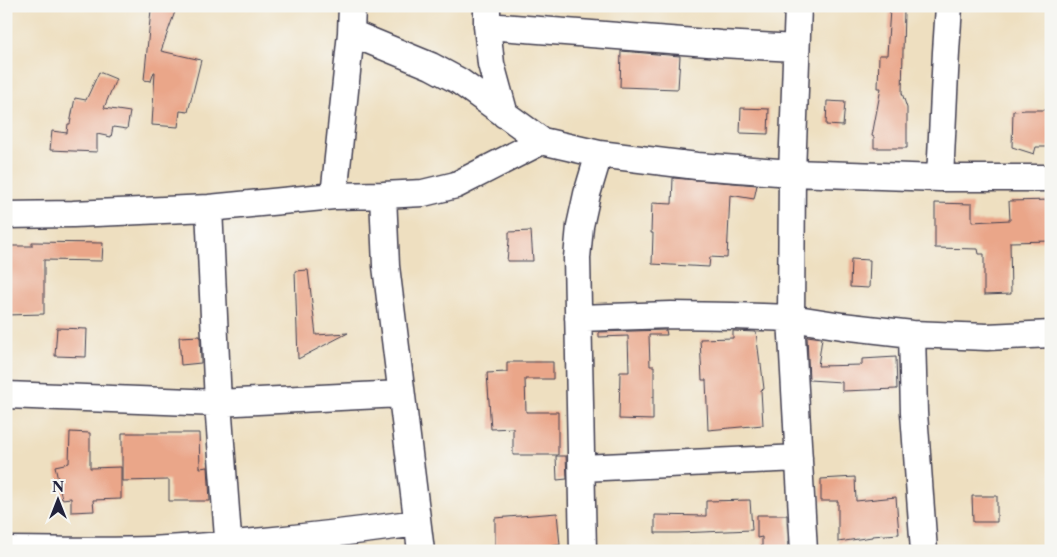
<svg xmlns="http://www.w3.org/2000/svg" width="1057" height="557" font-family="'Libre Caslon Text',serif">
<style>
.building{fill:#eaa689}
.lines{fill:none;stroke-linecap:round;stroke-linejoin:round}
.minor-casing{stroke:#413e4f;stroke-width:29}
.minor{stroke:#fff;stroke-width:26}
</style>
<rect width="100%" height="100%" fill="#f6f6f2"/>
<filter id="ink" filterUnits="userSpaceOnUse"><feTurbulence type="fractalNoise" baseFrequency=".02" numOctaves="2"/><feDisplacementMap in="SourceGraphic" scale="10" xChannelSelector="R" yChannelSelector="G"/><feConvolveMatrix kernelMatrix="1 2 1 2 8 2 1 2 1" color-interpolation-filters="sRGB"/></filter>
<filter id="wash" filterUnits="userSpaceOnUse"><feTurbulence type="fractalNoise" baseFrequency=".0096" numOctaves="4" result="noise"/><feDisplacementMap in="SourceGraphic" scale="20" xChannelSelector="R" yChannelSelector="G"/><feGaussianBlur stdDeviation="1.12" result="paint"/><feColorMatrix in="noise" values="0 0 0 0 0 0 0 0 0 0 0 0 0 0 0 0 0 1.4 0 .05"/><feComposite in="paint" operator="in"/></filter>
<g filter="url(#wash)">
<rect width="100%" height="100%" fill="#eedfc0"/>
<g id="blocks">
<path class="building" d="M163 6H177L161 51 201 60 188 112 180 111 178 127 152 125 155 72H154L151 81 144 80 151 10Z
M890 9 904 10 902 93 907 108V148H874V137L872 136 881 88H878L879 55H887Z
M621 51 680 56 678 89 620 87Z
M99 72 116 79 104 108 130 112 127 129 113 127 111 137 97 134V152L50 150 52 131 67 133 68 124H70L75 98 86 100Z
M827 101 845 102 843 126 826 125Z
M741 108 769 109 768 134 740 133Z
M1026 110H1051V147H1036L1034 154 1012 147 1013 111Z
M673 178 757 185 754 199 730 195 727 258 710 257 709 267 652 264 653 233H651L652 203 672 204Z
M1051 200V241L1010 242 1011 294 984 295V254H979L978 249 935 248V203L972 204V222L1010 220 1009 201Z
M531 231 533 261H507L509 241V232Z
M32 242 103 243 102 261 44 260V314L6 315V265H10V246H32Z
M851 259 870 260 869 288 850 287Z
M308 270 316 335 348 333 298 359 295 271Z
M57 328 87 329 86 357 55 356Z
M666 330 667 335H649L650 366H654V397H653V420L619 419 620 372H629L628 336 599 337V332Z
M733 331 756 332 760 364H761L764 389 761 390 763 425 708 430 706 380H702L700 339 733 338Z
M200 336 201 363 181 365 179 337Z
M807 336 822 338 818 366 862 365V359L896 357 897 389 842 391V382L809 380Z
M507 362H553V379H525L526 412H558V455H513V428L491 429 487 373 507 372Z
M70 432 90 433V468L121 467V499L93 500 94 511 71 512V498L62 499 55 466 69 463Z
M122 433H199L200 468 208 467 210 501H169V480L122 481Z
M556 456H566L567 479 557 480Z
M855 477 856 501 896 497 899 534 872 536V537L838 542V501H821V479Z
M972 496H997V522H973Z
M750 500 752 530 678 533H655V515L706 516V501Z
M557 513 560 545 495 550V518Z
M757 515H787L788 551H762V537L757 538Z"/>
</g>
</g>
<g filter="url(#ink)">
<use href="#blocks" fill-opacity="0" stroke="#413e4f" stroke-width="1"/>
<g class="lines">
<defs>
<path id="minor" d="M487 6V26L491 64 505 115
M798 6 792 173 791 318 804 551
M487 26 721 44 796 48
M351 33 431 66 459 81 542 141 599 154 697 166 792 173 940 178H1051
M940 178 946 52 949 6
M383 195 386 266 421 551
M334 196 351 33 352 6
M209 208 218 403 229 551
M6 215 73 214 209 208 334 196 383 195 423 193 456 185 542 141
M578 318 671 315 733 316 791 318 842 326 912 334 987 337 1051 334
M912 334 914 413 924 551
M6 395 218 403 401 394
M582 468 799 458
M6 550C54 550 102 552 150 550 240 545 329 535 417 523
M583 551 577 258 580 226 587 194 599 154"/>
</defs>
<use href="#minor" class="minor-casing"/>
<use href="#minor" class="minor"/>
</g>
</g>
<rect width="1057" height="557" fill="none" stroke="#f6f6f2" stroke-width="25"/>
<g transform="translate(58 500)" stroke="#f6f6f2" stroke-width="4" paint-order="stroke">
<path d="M0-4L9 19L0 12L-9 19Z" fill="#22223b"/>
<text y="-8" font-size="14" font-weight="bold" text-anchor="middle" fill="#22223b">N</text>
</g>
</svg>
